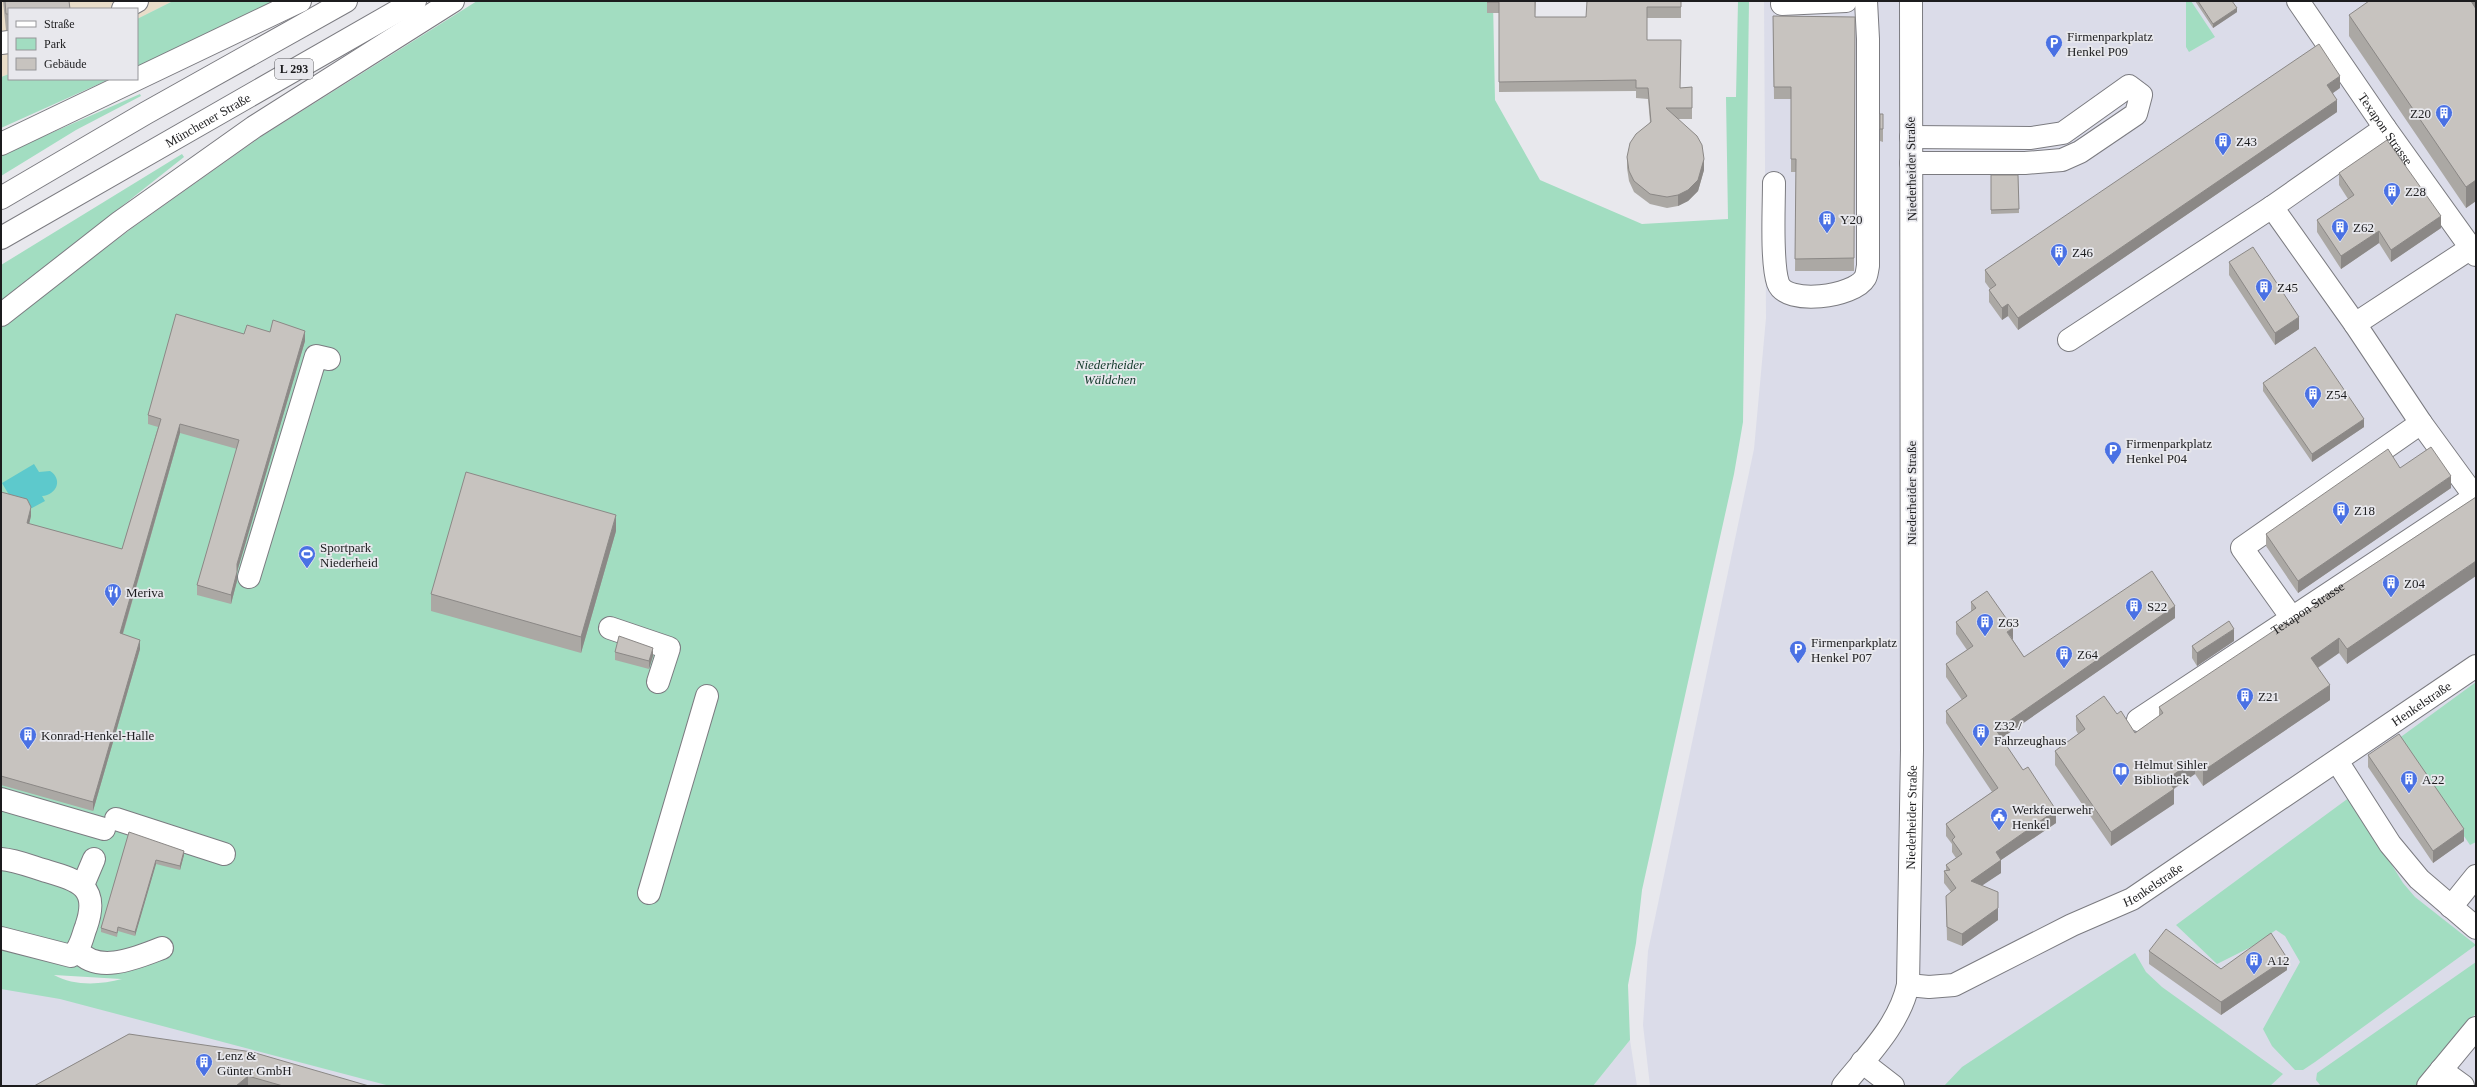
<svg xmlns="http://www.w3.org/2000/svg" width="2477" height="1087" font-family="'Times New Roman',serif">
<style>
.commercial{fill:#e9ddc9}
.built{fill:#dbdce9}
.green{fill:#a2ddc1;fill-rule:evenodd}
.water{fill:#5dc9cc}
.lines{fill:none;stroke-linecap:round;stroke-linejoin:round}
.minor-casing{stroke:#7b7b80;stroke-width:24}
.highway-casing{stroke:#7b7b80;stroke-width:24}
.minor{stroke:#fff;stroke-width:22}
.highway{stroke:#fff;stroke-width:22}
.wall{fill:#aba8a4}
.shaded-wall{fill:#8b8886}
.building{fill:#c7c3bf;stroke:#8b8886}
.labels{text-anchor:middle;dominant-baseline:central;stroke-width:3.5;stroke-linejoin:round;paint-order:stroke}
.shield{fill:#e8e8ed;stroke:#59595c;stroke-width:1}
.shield-label{font-size:12px;font-weight:bold;fill:#1c1c1e}
.poi-label{font-size:13px;fill:#1c1c1e;stroke:#e8e8ed;text-anchor:start}
.street-label{font-size:13px;fill:#1c1c1e;stroke:#e8e8ed}
.park-label{font-size:13px;font-style:italic;fill:#103728;stroke:#e8e8ed}
</style>
<rect width="100%" height="100%" fill="#e8e8ed"/>
<path class="commercial" d="M1 1H173L137 19V9H9V74L1 77Z"/>
<path class="built" d="M1764 1H2476V1086H1650L1643 1025 1648 951 1754 449 1766 318Z
M1 986 124 1009 412 1086H1Z
M1630 1040 1637 1086H1593Z"/>
<path class="green" d="M173 1H276L137 67V19Z
M477 1H1493L1495 100 1540 180 1642 224 1728 219 1726 97H1736L1738 1H1749L1743 422 1734 474 1642 890 1636 943 1628 985 1630 1040 1593 1086H390L60 999 1 989V328L132 228 259 138ZM54 975 121 979H122C100 985 73 986 54 975Z
M2186 1H2191L2215 37 2189 52 2186 47Z
M9 74V79H110L1 128V77Z
M140 94 141 96 76 130 1 176V155Z
M182 154 184 157 1 302V265Z
M2476 682V842L2470 845 2398 739Z
M2350 797 2403 883 2415 897 2476 945 2315 1062 2303 1070H2295L2272 1046 2263 1029 2300 962 2285 936 2276 930 2253 946 2217 964 2176 925Z
M2135 953 2146 972 2162 987 2283 1074 2270 1086H1944L1962 1067Z
M2476 962V1013L2416 1086H2321L2316 1080 2317 1073Z"/>
<path class="water" d="M34 464 39 472 50 471C63 479 57 495 42 496L45 501 32 508 15 505 2 483Z"/>
<g class="lines">
<defs>
<g id="minor">
<path id="s1" d="M2298 1 2385 128 2476 255"/>
<path d="M1782 4 1846 1"/>
<path d="M123 9 137 1"/>
<path d="M1 43 9 42"/>
<path d="M1911 137 2031 138 2063 133 2129 86 2141 95 2136 114 2080 152 2062 160 2025 163H1911"/>
<path d="M1774 183C1774 207 1771 262 1778 283 1786 306 1854 297 1865 278 1867 275 1867 270 1868 266V39L1866 1"/>
<path d="M2355 324 2471 248"/>
<path d="M2069 340 2272 207"/>
<path d="M2421 423 2475 497"/>
<path d="M249 577 316 356 329 359"/>
<path d="M2292 618 2242 548 2421 423 2355 324 2272 207 2385 128"/>
<path d="M610 628 669 648 658 682"/>
<path id="s2" d="M2138 720 2476 496"/>
<path d="M2337 761 2390 844 2419 879 2476 928"/>
<path d="M1 799 104 829"/>
<path d="M116 819 224 854"/>
<path d="M1 859C15 860 30 866 43 870 76 880 101 885 86 927 82 937 81 949 71 956L1 938"/>
<path d="M83 885 94 859"/>
<path d="M649 893 707 696"/>
<path d="M2451 907 2476 876"/>
<path d="M78 951C99 975 138 957 162 948"/>
<path id="s3" d="M1908 985 1929 987 1954 985 2072 925 2132 899 2476 666"/>
<path d="M1862 1062 1893 1086"/>
<path d="M2441 1070 2463 1086"/>
<path id="s4" d="M1843 1086C1868 1055 1899 1025 1908 985L1912 750 1911 1"/>
<path d="M2428 1086 2476 1028"/>
</g>
<g id="highway">
<path d="M1 144 300 1"/>
<path d="M1 198 146 113 346 1"/>
<path id="s5" d="M1 238 415 1"/>
<path d="M1 315 120 222 254 127 453 1"/>
</g>
</defs>
<use href="#minor" class="minor-casing"/>
<use href="#highway" class="highway-casing"/>
<use href="#minor" class="minor"/>
<use href="#highway" class="highway"/>
</g>
<path class="wall" d="M3 1H69L9 9V31L6 30Z
M1487 1H1536L1535 17H1586L1681 1V18H1647V40L1680 88 1692 87V119H1678L1704 170 1698 191 1688 201 1678 206 1667 208 1650 204 1634 192 1629 181 1627 168V157L1650 122 1648 99 1636 98V91L1499 92V13H1487Z
M2195 1H2232L2237 12 2213 28Z
M2476 1V201L2466 208 2349 36V15Z
M1773 16 1855 17 1854 271H1795L1796 172H1791V99H1774Z
M2340 88 2333 93 2337 112 2018 330 2008 316 2002 320 1989 302V290L1990 289 1985 282V270Z
M1880 114H1883V142L1880 141Z
M2339 173 2441 228 2391 262 2379 243 2341 269 2317 232V220L2348 199 2339 185Z
M1991 175H2018L2019 213 1991 214Z
M2229 262 2299 329 2275 345 2229 275Z
M270 332 305 341 237 572V581L231 604 197 595V585L237 449 180 433 123 634 140 649 93 811 1 785V492L31 516 29 524 122 549 158 427 148 424V415L244 334Z
M2263 383 2364 427 2312 462 2263 391Z
M2400 468 2451 488 2298 593 2266 546V534Z
M2476 497 2347 664 2339 653 2318 668 2330 700 2203 786 2195 774 2174 789V804L2111 846 2055 765V751L2078 734 2076 730V716L2117 714 2135 733 2159 716V707L2288 624 2315 605V603Z
M616 531 581 653 431 611V594Z
M1971 602 2013 640 2024 657 2175 618 2001 738 2056 823 2001 860V873L1982 885 1998 920 1962 946 1947 940 1946 896 1951 892 1944 883V871L1946 870V865L1956 858 1952 852V844L1946 836V824L1992 792 1946 723V711L1962 700 1946 677V664L1967 650 1956 634V622L1971 612Z
M2234 641 2197 666 2192 658V646Z
M615 652 653 656 649 669 615 660Z
M2368 755 2464 841 2433 863 2368 767Z
M129 832 184 855 180 870 156 864 135 936 118 931 117 937 101 932V928Z
M2149 951 2221 969 2287 970 2221 1015 2149 964Z
M129 1034 369 1086H34Z"/>
<path class="shaded-wall" d="M2471 1H2476V18L2471 22Z
M2237 8V12L2213 28V24Z
M2340 76V88L2327 97V85Z
M2337 100V112L2018 330V318Z
M1704 159V170L1698 191 1688 201 1678 206V195Z
M2476 180V201L2466 208V187Z
M2441 216V228L2391 262V250Z
M2379 231V243L2341 269V256Z
M2008 304V316L2002 320V308Z
M2299 317V329L2275 345V333Z
M305 331V341L237 572V581L231 604V595L237 564Z
M2364 419V427L2312 462V454Z
M180 424V433L120 643V633Z
M2451 476V488L2298 593V581Z
M31 507V516L27 532V523Z
M616 515V531L581 653V637Z
M2476 561V576L2347 664V649Z
M2175 606V618L1996 742V730Z
M2013 628V640L2007 632Z
M2234 629V641L2197 666V653Z
M2339 638V653L2311 672V658Z
M140 640V649L93 811V802Z
M653 648V656L649 669V661Z
M2330 685V700L2203 786V771Z
M2195 760V774L2167 793V779Z
M2174 789V804L2111 846V832Z
M2056 810V823L1998 862 2001 860V873L1971 893V881L1996 852Z
M2464 829V841L2433 863V851Z
M184 851V855L180 870V866Z
M156 860V864L135 936V932Z
M1998 908V920L1962 946V934Z
M2287 958V970L2221 1015V1002Z
M248 1076V1086H236Z"/>
<path class="building" d="M5 1H69L70 9H9V14H6Z
M1487 1H1535V17H1586L1587 1H1681V7H1647V40H1681L1680 88 1692 87V108H1666L1697 136 1702 145 1704 159 1698 180 1688 190 1678 195 1667 197 1650 194 1634 181 1629 171 1627 157 1630 143 1636 134 1651 122 1648 88H1636V80L1499 82V2H1487Z
M2198 1H2232L2237 8 2213 24Z
M2369 1H2471L2476 9V180L2466 187 2349 15Z
M1773 16 1855 17 1854 258 1795 259 1796 159H1791V87H1774Z
M2319 44 2340 76 2327 85 2337 100 2018 318 2008 304 2002 308 1989 290 1996 285 1985 270Z
M1880 114H1883V129H1880Z
M2387 140 2441 216 2391 250 2379 231 2341 256 2317 220 2354 195 2339 173Z
M1991 175H2018L2019 209 1991 210Z
M2253 247 2299 317 2275 333 2229 262Z
M176 314 244 334 247 325 270 332 273 320 305 331 237 564V572L231 595 197 585 239 440 180 424 120 633 140 640 93 802 1 776V492L27 499 31 507 27 523 122 549 161 419 148 415Z
M2315 347 2364 419 2312 454 2263 383Z
M2431 447 2451 476 2298 581 2266 534 2388 449 2400 468Z
M466 472 616 515 581 637 431 594Z
M2476 497V561L2347 649 2339 638 2311 658 2330 685 2203 771 2195 760 2167 779 2174 789 2111 832 2055 751 2085 729 2076 716 2104 696 2117 714 2121 711 2135 733 2163 713 2159 707 2287 622 2288 624 2316 605 2315 603Z
M2152 571 2175 606 1996 730 2023 770 2028 767 2056 810 1996 852 2001 860 1971 881 1998 892V908L1962 934 1947 927 1946 896 1956 888 1944 871 1950 870 1946 865 1962 854 1952 840 1955 837 1946 824 1998 788 1946 711 1967 696 1946 664 1973 646 1956 622 1976 608 1971 602 1987 591 2013 628 2007 632 2024 657Z
M2229 621 2234 629 2197 653 2192 646Z
M619 636 653 648 649 661 615 652Z
M2399 734 2464 829 2433 851 2368 755Z
M129 832 184 851 180 866 156 860 135 932 118 927 117 933 101 928Z
M2166 929 2221 969 2271 933 2287 958 2221 1002 2149 951Z
M129 1034 252 1052 369 1086H283L248 1076 236 1086H34Z"/>
<defs>
<symbol id="parking-pin" viewBox="-11 -11 22 30"><path d="M0 17L-7.5 6A9.5 9.5 0 1 1 7.5 6Z" fill="#4a71e4" stroke="#e8e8ed"/><path d="M-3.5-5.5H1a3.5 3.5 0 0 1 0 7H-1V5.5H-3.5ZM-1-3.4V-.6H.8a1.4 1.4 0 0 0 0-2.8Z" fill="#fff"/></symbol>
<symbol id="building-pin" viewBox="-11 -11 22 30"><path d="M0 17L-7.5 6A9.5 9.5 0 1 1 7.5 6Z" fill="#4a71e4" stroke="#e8e8ed"/><path d="M-4-6H4V6H1V3H-1V6H-4ZM-2.5-4.3h1.7v1.8h-1.7ZM.8-4.3h1.7v1.8H.8ZM-2.5-1h1.7V.8h-1.7ZM.8-1h1.7V.8H.8Z" fill="#fff"/></symbol>
<symbol id="stadium-pin" viewBox="-11 -11 22 30"><path d="M0 17L-7.5 6A9.5 9.5 0 1 1 7.5 6Z" fill="#4a71e4" stroke="#e8e8ed"/><path d="M0-5a6.5 5 0 1 0 0 10a6.5 5 0 1 0 0-10ZM-3.5-1.8h7v3.6h-7Z" fill="#fff"/></symbol>
<symbol id="restaurant-pin" viewBox="-11 -11 22 30"><path d="M0 17L-7.5 6A9.5 9.5 0 1 1 7.5 6Z" fill="#4a71e4" stroke="#e8e8ed"/><path d="M-5-6h1v4h1v-4h1v4h1v-4h1v5L-1.5 .5V6h-2V.5L-5-1ZM5-6V6H3V1.5H1.5Q1.5-4 5-6Z" fill="#fff"/></symbol>
<symbol id="library-pin" viewBox="-11 -11 22 30"><path d="M0 17L-7.5 6A9.5 9.5 0 1 1 7.5 6Z" fill="#4a71e4" stroke="#e8e8ed"/><path d="M-6-4Q-3-5.5-.7-3.5V5Q-3 3-6 4ZM6-4Q3-5.5 .7-3.5V5Q3 3 6 4Z" fill="#fff"/></symbol>
<symbol id="civic-pin" viewBox="-11 -11 22 30"><path d="M0 17L-7.5 6A9.5 9.5 0 1 1 7.5 6Z" fill="#4a71e4" stroke="#e8e8ed"/><path d="M-.6-6.5H3V-4.5H.6V-3L4-1V1h2V6H-6V1h2V-1L-.6-3ZM-1.2 2.5V6h2.4V2.5Z" fill="#fff"/></symbol>
</defs>
<g fill-rule="evenodd">
<use href="#parking-pin" x="2044" y="33" width="20" height="27"/>
<use href="#building-pin" x="2434" y="103" width="20" height="27"/>
<use href="#building-pin" x="2213" y="131" width="20" height="27"/>
<use href="#building-pin" x="2382" y="181" width="20" height="27"/>
<use href="#building-pin" x="1817" y="209" width="20" height="27"/>
<use href="#building-pin" x="2330" y="217" width="20" height="27"/>
<use href="#building-pin" x="2049" y="242" width="20" height="27"/>
<use href="#building-pin" x="2254" y="277" width="20" height="27"/>
<use href="#building-pin" x="2303" y="384" width="20" height="27"/>
<use href="#parking-pin" x="2103" y="440" width="20" height="27"/>
<use href="#building-pin" x="2331" y="500" width="20" height="27"/>
<use href="#stadium-pin" x="297" y="544" width="20" height="27"/>
<use href="#building-pin" x="2381" y="573" width="20" height="27"/>
<use href="#restaurant-pin" x="103" y="582" width="20" height="27"/>
<use href="#building-pin" x="2124" y="596" width="20" height="27"/>
<use href="#building-pin" x="1975" y="612" width="20" height="27"/>
<use href="#parking-pin" x="1788" y="639" width="20" height="27"/>
<use href="#building-pin" x="2054" y="644" width="20" height="27"/>
<use href="#building-pin" x="2235" y="686" width="20" height="27"/>
<use href="#building-pin" x="1971" y="722" width="20" height="27"/>
<use href="#building-pin" x="18" y="725" width="20" height="27"/>
<use href="#library-pin" x="2111" y="761" width="20" height="27"/>
<use href="#building-pin" x="2399" y="769" width="20" height="27"/>
<use href="#civic-pin" x="1989" y="806" width="20" height="27"/>
<use href="#building-pin" x="2244" y="950" width="20" height="27"/>
<use href="#building-pin" x="194" y="1052" width="20" height="27"/>
</g>
<g class="labels">
<rect class="shield" x="275" y="59" width="38" height="20" rx="3"/>
<g class="shield-label">
<text x="294" y="69">L 293</text>
</g>
<g class="poi-label">
<text x="2067" y="36">Firmenparkplatz<tspan x="2067" dy="15">Henkel P09</tspan></text>
<text x="2431" y="113" text-anchor="end">Z20</text>
<text x="2236" y="141">Z43</text>
<text x="2405" y="191">Z28</text>
<text x="1840" y="219">Y20</text>
<text x="2353" y="227">Z62</text>
<text x="2072" y="252">Z46</text>
<text x="2277" y="287">Z45</text>
<text x="2326" y="394">Z54</text>
<text x="2126" y="443">Firmenparkplatz<tspan x="2126" dy="15">Henkel P04</tspan></text>
<text x="2354" y="510">Z18</text>
<text x="320" y="547">Sportpark<tspan x="320" dy="15">Niederheid</tspan></text>
<text x="2404" y="583">Z04</text>
<text x="126" y="592">Meriva</text>
<text x="2147" y="606">S22</text>
<text x="1998" y="622">Z63</text>
<text x="1811" y="642">Firmenparkplatz<tspan x="1811" dy="15">Henkel P07</tspan></text>
<text x="2077" y="654">Z64</text>
<text x="2258" y="696">Z21</text>
<text x="1994" y="725">Z32 /<tspan x="1994" dy="15">Fahrzeughaus</tspan></text>
<text x="41" y="735">Konrad-Henkel-Halle</text>
<text x="2134" y="764">Helmut Sihler<tspan x="2134" dy="15">Bibliothek</tspan></text>
<text x="2422" y="779">A22</text>
<text x="2012" y="809">Werkfeuerwehr<tspan x="2012" dy="15">Henkel</tspan></text>
<text x="2267" y="960">A12</text>
<text x="217" y="1055">Lenz &amp;<tspan x="217" dy="15">Günter GmbH</tspan></text>
</g>
<g class="street-label">
<text stroke="none"><textPath href="#s5" startOffset="238">Münchener Straße</textPath></text>
<text stroke="none"><textPath href="#s1" startOffset="155">Texapon Strasse</textPath></text>
<text transform="translate(1911 169) rotate(-91)">Niederheider Straße</text>
<text transform="translate(1911 493) rotate(-90)">Niederheider Straße</text>
<text stroke="none"><textPath href="#s2" startOffset="203">Texapon Strasse</textPath></text>
<text stroke="none"><textPath href="#s3" startOffset="593">Henkelstraße</textPath></text>
<text stroke="none"><textPath href="#s4" startOffset="289">Niederheider Straße</textPath></text>
<text stroke="none"><textPath href="#s3" startOffset="269">Henkelstraße</textPath></text>
</g>
<g class="park-label">
<text x="1110" y="364">Niederheider<tspan x="1110" dy="15">Wäldchen</tspan></text>
</g>
</g>
<rect width="2477" height="1087" fill="none" stroke="#1c1c1e" stroke-width="4"/>
<rect x="8" y="8" width="130" height="72" fill="#e8e8ed" stroke="#96969a"/>
<rect x="16" y="21" width="20" height="6" fill="#ffffff" stroke="#96969a"/>
<text x="44" y="28" font-size="12" fill="#1c1c1e">Straße</text>
<rect x="16" y="38" width="20" height="12" fill="#a2ddc1" stroke="#96969a"/>
<text x="44" y="48" font-size="12" fill="#1c1c1e">Park</text>
<rect x="16" y="58" width="20" height="12" fill="#c7c3bf" stroke="#96969a"/>
<text x="44" y="68" font-size="12" fill="#1c1c1e">Gebäude</text>
</svg>
